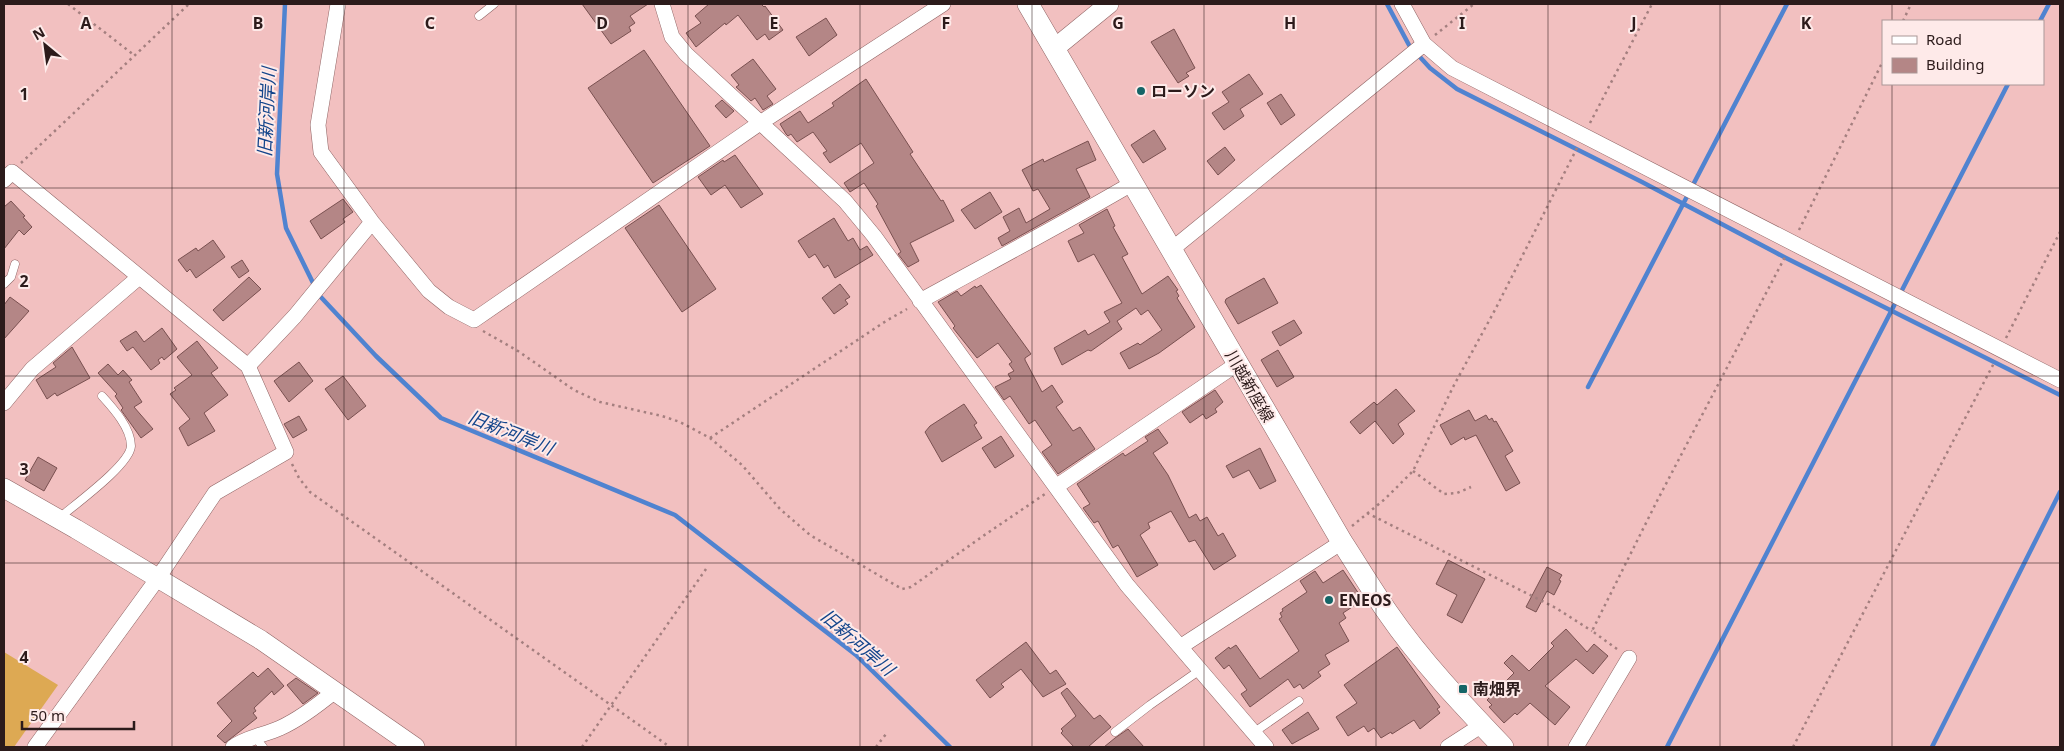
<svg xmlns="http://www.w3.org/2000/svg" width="2064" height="751" font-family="'Noto Sans','Noto Sans JP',sans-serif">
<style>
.green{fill:#dda953}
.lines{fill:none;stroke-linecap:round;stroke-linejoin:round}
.stream{stroke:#5083d0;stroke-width:4.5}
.building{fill:#b48686;stroke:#795050}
.service-casing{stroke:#8f6464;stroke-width:9}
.minor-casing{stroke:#8f6464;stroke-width:16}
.tertiary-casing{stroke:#8f6464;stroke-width:20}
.secondary-casing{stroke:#8f6464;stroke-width:22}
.path{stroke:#a47f7f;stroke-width:2.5;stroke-dasharray:2.5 4;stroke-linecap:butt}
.service{stroke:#fff;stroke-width:8}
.minor{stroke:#fff;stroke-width:15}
.tertiary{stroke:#fff;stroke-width:19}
.secondary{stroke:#fff;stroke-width:21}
.grid{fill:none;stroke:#2c1b1b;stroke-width:1;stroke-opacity:0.55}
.poi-dot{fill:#156567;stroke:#feeae9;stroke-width:2}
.labels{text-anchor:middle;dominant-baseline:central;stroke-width:4;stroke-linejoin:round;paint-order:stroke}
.poi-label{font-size:16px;font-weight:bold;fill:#2c1b1b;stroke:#feeae9;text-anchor:start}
.street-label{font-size:16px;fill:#2c1b1b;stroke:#feeae9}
.water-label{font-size:18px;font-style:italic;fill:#14458b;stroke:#feeae9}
.grid-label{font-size:16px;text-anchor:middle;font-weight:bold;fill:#2c1b1b;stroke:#feeae9;stroke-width:4;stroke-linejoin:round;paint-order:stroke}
</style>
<rect width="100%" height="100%" fill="#f2c0c0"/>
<path class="green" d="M4 652 58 685 14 747H4Z"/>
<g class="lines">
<path class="stream" d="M285 4 277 174 286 228 315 287
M1387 4 1409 45 1430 68 1457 89 1642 182 1786 258 2060 395
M2040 21 2049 4
M318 294 376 356 441 418 675 515 856 655 950 747
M1588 387 1787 4
M1667 747 2008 84
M1932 747 2060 492"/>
</g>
<path class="building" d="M582 4H648L630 16 635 23 629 27 631 31 611 44Z
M709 4H761L764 7 765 6 783 30 769 40 765 34 757 40 738 15 726 25 725 23 696 47 686 33 701 23 695 16Z
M826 18 837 35 809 56 796 37Z
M1174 29 1195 68 1186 73 1189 76 1178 83 1151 42Z
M644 50 710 146 653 183 588 88Z
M753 59 776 89 767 96 773 104 763 110 755 98 751 101 736 87 739 85 731 75Z
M1249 74 1263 94 1240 109 1244 116 1224 130 1212 113 1229 102 1222 92Z
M866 79 913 152 910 154 941 201 943 200 954 221 910 243 919 261 908 267 898 254 901 252 876 206 878 204 864 183 850 192 844 183 874 163 861 143 830 163 823 153 827 151 813 132 797 142 791 134 788 136 786 134 780 124 800 111 808 123 834 106 832 103Z
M1281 94 1295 115 1281 125 1267 103Z
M722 100 734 111 726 118 715 106Z
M1154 130 1166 149 1143 163 1131 145Z
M1088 141 1096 160 1076 169 1090 197 1002 246 998 238 1010 231 1003 217 1019 208 1026 223 1050 209 1038 189 1033 191 1022 170 1043 159 1044 162Z
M1225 147 1235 160 1218 175 1207 161Z
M735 155 763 194 741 208 725 185 711 195 698 177 723 160 724 162Z
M990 192 1002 212 975 229 961 210Z
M343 199 353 212 343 219 345 222 321 239 310 221Z
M11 201 25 216 23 217 32 227 24 235 19 230 4 249V207Z
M659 205 716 289 682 312 625 228Z
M1107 209 1115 226 1113 227 1128 254 1122 257 1142 294 1168 276 1178 290 1176 291 1179 296 1177 298 1195 327 1159 353 1129 369 1120 353 1138 343 1140 345 1162 330 1148 310 1141 315 1136 308 1117 321 1122 329 1091 351 1088 350 1062 365 1054 348 1085 330 1088 335 1110 322 1104 312 1122 303 1094 254 1078 262 1068 241 1084 233 1079 225Z
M834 218 848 241 853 238 860 250 867 246 873 255 835 278 828 265 824 268 815 254 809 258 798 241Z
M213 240 225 257 196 278 190 269 187 272 178 260 196 248 198 251Z
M242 260 249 271 239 278 231 267Z
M249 277 261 289 223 321 213 310Z
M1264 278 1278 303 1238 324 1225 302 1226 299Z
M840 284 850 297 845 300 848 304 834 314 822 298Z
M981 285 1031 354 1025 358V360L1042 392 1052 385 1063 402 1056 407 1073 431 1080 427 1095 449 1058 474 1042 452 1052 445 1035 420 1029 424 1010 396 1004 400 995 387 1011 379 1008 374 1014 371 1009 364 1012 362 998 343 977 358 953 328 955 326 938 302 957 291 961 296 975 286 976 288Z
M10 297 29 311 4 339V305Z
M1294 320 1302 333 1280 346 1272 332Z
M162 328 177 349 164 360 162 357 158 360 160 363 151 370 133 347 127 351 120 341 136 331 144 342Z
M197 341 218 368 211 373 228 395 204 413 215 431 188 446 179 428 190 419 170 394 176 390 174 388 192 375 177 357Z
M72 347 90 378 57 396 55 393 47 399 36 380 56 367 53 363Z
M1278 350 1294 377 1277 387 1261 360Z
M299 362 313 381 289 402 274 381Z
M108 364 118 375 123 370 132 380 129 382 142 402 134 407 153 429 141 438 121 410 123 408 115 396 117 394 98 373Z
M343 376 366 406 348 420 325 389Z
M1396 389 1415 411 1398 424 1404 434 1393 444 1375 421 1360 434 1350 422 1374 402 1377 405Z
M1215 390 1223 402 1215 409 1217 412 1206 419 1203 414 1190 423 1182 412Z
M964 404 977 423 974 425 982 438 942 462 925 432 930 426Z
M1469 410 1475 421 1486 415 1489 420 1492 418 1494 422 1496 421 1513 451 1505 456 1520 483 1506 491 1476 435 1465 440 1464 437 1451 445 1440 425Z
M299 416 307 430 293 438 284 424Z
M1158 429 1168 443 1153 453 1168 475 1189 518 1196 514 1200 521 1207 517 1218 536 1223 533 1236 556 1214 570 1195 540 1189 542 1171 511 1148 523 1150 528 1140 535 1158 565 1137 577 1118 545 1113 548 1098 521 1094 523 1083 508 1090 504 1077 484 1123 453 1125 456 1148 441 1145 437Z
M1001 436 1014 456 995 468 982 448Z
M1260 448 1276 481 1260 489 1249 470 1233 478 1226 466Z
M38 457 57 468 44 491 25 480Z
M1448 560 1485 579 1462 623 1447 615 1457 595 1436 584Z
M1547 567 1562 575 1559 580 1561 581 1554 595 1547 591 1536 612 1526 607Z
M1343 570 1363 600 1343 613 1346 618 1339 623 1349 641 1325 655 1330 664 1318 672 1321 676 1303 689 1300 684 1294 688 1288 679 1250 707 1241 694 1247 690 1229 665 1224 669 1215 658 1229 647 1230 649 1236 645 1260 679 1299 651 1279 619 1282 617 1280 613 1283 611 1282 609 1307 592 1300 581 1315 571 1323 583Z
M1566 629 1587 652 1594 644 1608 656 1593 674 1576 659 1545 686 1570 707 1555 725 1530 703 1517 715 1515 713 1504 723 1489 707 1492 705 1487 700 1514 673 1504 663 1512 655 1529 671 1554 646 1551 643Z
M1026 642 1050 674 1056 670 1066 684 1043 697 1021 669 1001 684 1004 687 990 698 976 680Z
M1397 647 1440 707 1437 709 1440 713 1420 729 1414 720 1392 734 1391 732 1381 738 1374 728 1368 732 1364 726 1348 736 1336 717 1357 703 1344 685Z
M268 668 284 686 274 695 272 691 254 708 256 711 253 713 257 718 225 743 217 736 232 721 217 703 253 672 258 677Z
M296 678 318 693 303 704 287 685Z
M1067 688 1094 719 1100 715 1111 727 1088 747H1074L1061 733 1063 731 1061 729 1076 716 1061 693Z
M1308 712 1319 729 1292 744 1282 730Z
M1128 729 1144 747H1104L1115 738Z"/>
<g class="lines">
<defs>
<path id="service" d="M479 16 494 4
M4 284 11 277 15 264
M58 519C74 505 130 465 131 446 131 428 113 408 102 396
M1115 732 1150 705 1200 670
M1253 733 1299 701
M255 737 263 747"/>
<path id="minor" d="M338 4 318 125 321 152 372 222 429 291 449 307 474 320 760 123 943 4
M662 4 672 37 686 54 845 201 874 236 1127 585 1266 747
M1402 4 1424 44 1452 68 2060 380
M4 180 12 172 248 366 286 452 215 493 158 578 35 747
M1171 250 1424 44
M920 301C991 262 1063 224 1133 183
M248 366 295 316 372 222
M4 403 32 369 138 278
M1057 486 1237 364
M1180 647 1342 542
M233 747C247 737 265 735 280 728 300 719 318 705 335 691
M1448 747 1482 725
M1576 747 1629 658"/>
<path id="tertiary" d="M1055 48 1109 4
M4 488 76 529 261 640 415 747"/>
<path id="secondary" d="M1028 4 1342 542C1357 565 1372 590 1388 613 1421 661 1463 705 1503 747"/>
</defs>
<use href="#service" class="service-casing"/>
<use href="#minor" class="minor-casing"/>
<use href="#tertiary" class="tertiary-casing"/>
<use href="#secondary" class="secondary-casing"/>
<path class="path" d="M68 4 134 55
M1903 21 1911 4
M1435 35 1474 4
M1590 123 1652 4
M21 163 189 4
M1799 230 1883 61
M483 331 518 351 574 390 600 402 662 416 680 422 710 438 742 465 780 509 810 535 902 589 911 587 986 534 1045 494
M2006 338 2060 232
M710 438 886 321 907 309
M292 464 299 478 310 492 670 747
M1413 471 1444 494 1457 493 1471 487
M1367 513 1556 608 1592 631
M1352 526 1385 499 1413 471 1453 387 1496 308 1577 148
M1617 649 1592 631 1657 501 1786 255
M582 747 706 569
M876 747 886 734
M1793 747 1994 363"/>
<use href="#service" class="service"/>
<use href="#minor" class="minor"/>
<use href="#tertiary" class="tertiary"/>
<use href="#secondary" class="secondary"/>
</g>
<path class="grid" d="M172 4V747M344 4V747M516 4V747M688 4V747M860 4V747M1032 4V747M1204 4V747M1376 4V747M1548 4V747M1720 4V747M1892 4V21M1892 84V747M4 188H2060M4 376H2060M4 563H2060"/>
<g class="poi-dot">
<circle cx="1141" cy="91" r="5"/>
<circle cx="1329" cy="600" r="5"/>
<rect x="1458" y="684" width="10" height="10" rx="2.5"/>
</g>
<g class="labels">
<g class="poi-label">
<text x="1151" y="91">ローソン</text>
<text x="1339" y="600">ENEOS</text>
<text x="1473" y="689">南畑界</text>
</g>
<g class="street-label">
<text transform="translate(1250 386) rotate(60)">川越新座線</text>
</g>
<g class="water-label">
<text transform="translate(266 112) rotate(-87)">旧新河岸川</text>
<text transform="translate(511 432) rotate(22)">旧新河岸川</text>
<text transform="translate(858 642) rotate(41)">旧新河岸川</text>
</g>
</g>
<g class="grid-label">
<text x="86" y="29">A</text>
<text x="258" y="29">B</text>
<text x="430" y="29">C</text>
<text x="602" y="29">D</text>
<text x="774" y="29">E</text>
<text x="946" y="29">F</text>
<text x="1118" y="29">G</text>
<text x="1290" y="29">H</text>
<text x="1462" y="29">I</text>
<text x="1634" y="29">J</text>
<text x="1806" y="29">K</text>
<text x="24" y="100">1</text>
<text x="24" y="287">2</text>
<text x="24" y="475">3</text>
<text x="24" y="663">4</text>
</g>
<rect width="2064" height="751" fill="none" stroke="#2c1b1b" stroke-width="10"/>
<rect x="1882" y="20" width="162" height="65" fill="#feeae9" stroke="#aa9797"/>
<rect x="1892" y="36" width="25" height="8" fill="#ffffff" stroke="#aa9797"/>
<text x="1926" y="45" font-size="15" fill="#2c1b1b">Road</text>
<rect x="1892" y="58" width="25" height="15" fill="#b48686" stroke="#aa9797"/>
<text x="1926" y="70" font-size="15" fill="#2c1b1b">Building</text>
<g transform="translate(45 45) rotate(331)" stroke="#feeae9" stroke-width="4" paint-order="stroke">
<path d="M0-4L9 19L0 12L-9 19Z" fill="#2c1b1b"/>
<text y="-8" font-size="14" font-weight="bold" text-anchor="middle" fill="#2c1b1b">N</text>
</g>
<path d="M22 721v8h112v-8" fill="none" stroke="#2c1b1b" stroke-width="2.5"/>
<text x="30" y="721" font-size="15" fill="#2c1b1b" stroke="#feeae9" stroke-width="4" paint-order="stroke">50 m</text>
</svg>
